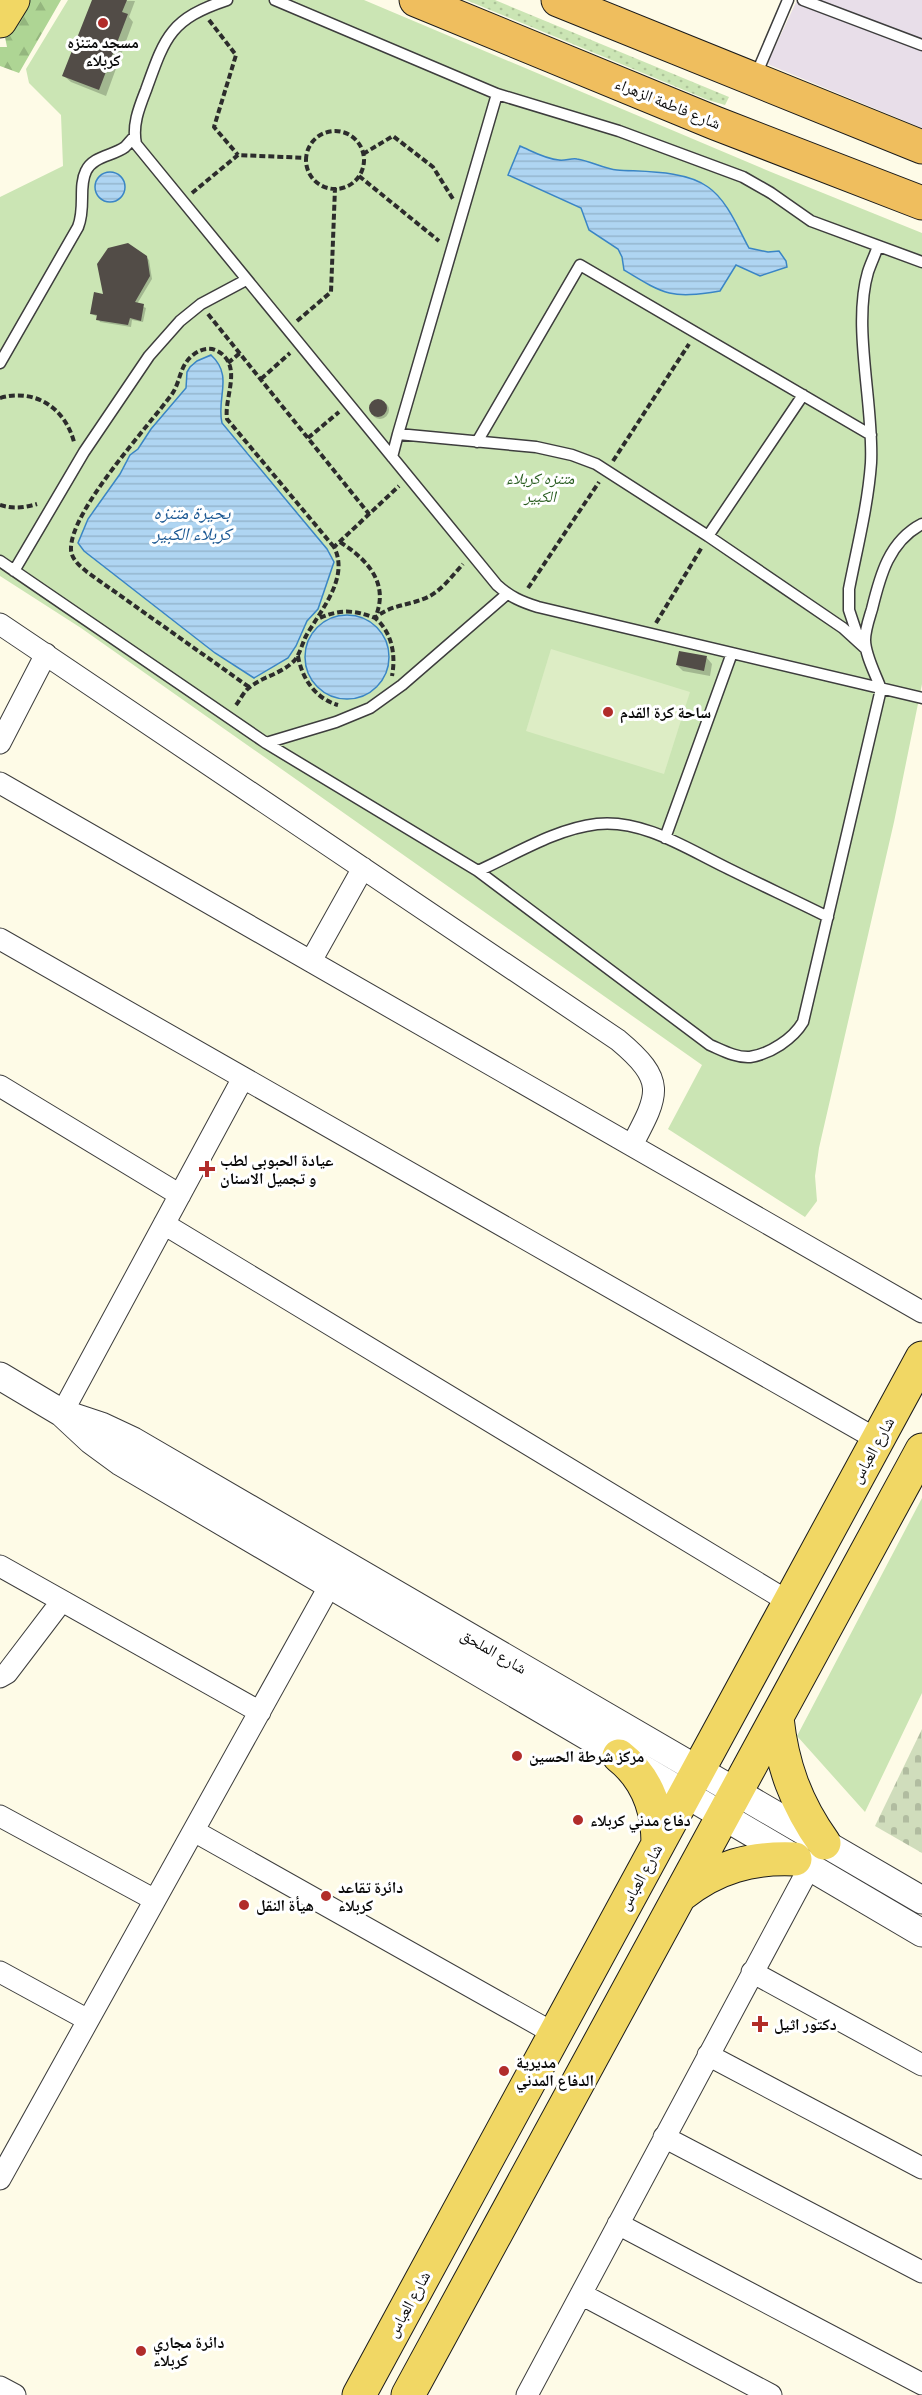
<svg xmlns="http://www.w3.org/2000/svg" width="922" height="2395" font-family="'Source Serif 4','Noto Naskh Arabic',serif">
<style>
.industrial{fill:#e8dee9}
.grass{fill:url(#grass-dots)}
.forest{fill:url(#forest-firs)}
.cemetery{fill:url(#cemetery-stones)}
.park{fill:#cbe5b4}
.pitch{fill:#ddedc5}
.water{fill:url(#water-rules);stroke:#3a85c5;stroke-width:1.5}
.shadow{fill:#0003}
.building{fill:#524c47}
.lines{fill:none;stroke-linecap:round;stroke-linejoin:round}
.service-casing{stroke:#3d3d3d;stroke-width:13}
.minor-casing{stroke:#3d3d3d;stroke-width:23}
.tertiary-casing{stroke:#3d3d3d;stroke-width:29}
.primary-casing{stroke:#1b1b1b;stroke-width:35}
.trunk-casing{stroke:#1b1b1b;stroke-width:35}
.path{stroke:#2c2c2c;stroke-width:4;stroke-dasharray:6 3;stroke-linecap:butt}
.service{stroke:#fff;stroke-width:10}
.minor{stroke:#fff;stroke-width:21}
.tertiary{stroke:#fff;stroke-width:27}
.primary{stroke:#f1d764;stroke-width:33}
.trunk{stroke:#efbe5e;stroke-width:33}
.poi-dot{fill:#b12c2a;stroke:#fff;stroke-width:2}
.labels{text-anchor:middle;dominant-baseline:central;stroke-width:6;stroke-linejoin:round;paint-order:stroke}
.poi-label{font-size:16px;font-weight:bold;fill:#0a0a0a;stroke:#fff;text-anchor:start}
.street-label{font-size:16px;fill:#0a0a0a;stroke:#fff}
.park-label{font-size:16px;font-style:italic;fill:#285c1f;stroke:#fff}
.water-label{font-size:18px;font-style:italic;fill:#1b5893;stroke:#fff}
</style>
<defs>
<pattern id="grass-dots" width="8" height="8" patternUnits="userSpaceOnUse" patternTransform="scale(1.5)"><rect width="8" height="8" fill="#cbe5b4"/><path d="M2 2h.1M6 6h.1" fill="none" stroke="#adc399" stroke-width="1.8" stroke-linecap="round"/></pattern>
<pattern id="forest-firs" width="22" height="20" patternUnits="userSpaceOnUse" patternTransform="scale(1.5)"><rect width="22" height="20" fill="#aed594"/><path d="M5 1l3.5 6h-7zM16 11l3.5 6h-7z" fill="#94b67e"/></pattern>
<pattern id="cemetery-stones" width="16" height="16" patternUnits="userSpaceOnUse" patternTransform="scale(1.5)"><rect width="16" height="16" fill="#d0ddbc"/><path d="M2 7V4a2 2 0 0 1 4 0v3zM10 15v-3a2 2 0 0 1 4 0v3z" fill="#b1bca0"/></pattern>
<pattern id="water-rules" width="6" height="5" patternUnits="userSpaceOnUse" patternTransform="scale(1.5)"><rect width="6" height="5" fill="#afd5f2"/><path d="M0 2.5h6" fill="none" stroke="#95b6ce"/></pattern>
</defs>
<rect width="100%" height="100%" fill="#fefbe7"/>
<path class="industrial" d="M797 0H922V128L767 64Z"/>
<path class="grass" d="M466 0H495L729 97 725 105 708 100Z"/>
<path class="forest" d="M24 0H61L19 73 0 66V47H7L4 32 12 26H18L15 20Z"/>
<path class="cemetery" d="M922 1729V1853L875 1826Z"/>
<path class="park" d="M68 0H364L771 172 922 233V684L894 822 819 1148 815 1176 817 1201 805 1217 668 1129 702 1065 81 628 0 576V197L63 166 61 115 29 83 26 69Z
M922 1498V1693L865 1812 797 1736Z"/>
<path class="pitch" d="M551 649 690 692 664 774 526 731Z"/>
<path class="water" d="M520 146C532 151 545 159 559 160 565 161 571 158 577 159 591 161 604 169 617 170 644 172 685 170 708 187 727 200 738 228 749 248L768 252 779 251 786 261 787 267 760 276 736 265 720 291C671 299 665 295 624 270L622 257 618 249 589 230 581 208 508 175Z
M95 187a15 15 0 1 1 30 0a15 15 0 1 1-30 0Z
M211 355C234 376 216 398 222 423L327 549 334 562 318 609 307 621 296 646 288 658 254 678 215 653 84 551 78 543 88 519 120 474 130 455 138 449 151 429 186 388 187 372 190 367 197 361Z
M305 657a42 42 0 1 1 84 0a42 42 0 1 1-84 0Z"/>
<path class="shadow" d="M97 0 135 1 129 17 133 22 106 96 71 82 64 76Z
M146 257 149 260 152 279 137 304 146 308 143 322 132 320 131 327 100 322 98 317 92 314 105 296Z
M371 410a9 9 0 1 1 18 0a9 9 0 1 1-18 0Z
M707 658 712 664 710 676 683 671 677 665Z"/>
<path class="building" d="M92 0H127L122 12 128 14 99 90 62 76Z
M128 243 147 256 150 276 135 302 144 304 141 321 130 318 128 325 96 320 97 315 90 314 94 292 103 294 97 264 108 248Z
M369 408a9 9 0 1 1 18 0a9 9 0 1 1-18 0Z
M679 651 707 656 704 671 676 665Z"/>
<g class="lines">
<defs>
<path id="service" d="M227 0C170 19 165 37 146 90 139 108 132 125 136 144L497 585C510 597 522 602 538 607L922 698
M275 0 497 94 619 131 743 177 771 193 811 221 922 262
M803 0 922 45
M756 75 788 0
M0 363 78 227C86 207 78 187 86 171 93 156 113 156 125 147 128 144 131 140 134 137
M398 434 497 94
M477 442 580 265 871 435
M392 457 398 434 536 447 572 455 596 464 708 536 843 628 866 649
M708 536 803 395
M0 561 266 743 478 871 710 1045C722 1050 736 1058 750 1057 770 1054 793 1039 803 1022L881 689C876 675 865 655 865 640 865 630 869 619 872 609 880 576 889 541 922 524
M14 571 84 452 149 356 180 321 201 304 246 280
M859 640 849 610V589C857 548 868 505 871 463 874 405 852 326 868 272 871 263 875 255 878 246
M266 743 336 722 370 708 402 685 507 594
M665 838 732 653
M478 871C516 854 555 829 597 824 642 819 686 848 725 867 759 884 794 900 828 917"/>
<path id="minor" d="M0 624 618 1040C667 1081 659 1094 632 1145
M0 743 46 654
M0 783 922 1312
M0 939 878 1440
M311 961 363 868
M0 1086 180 1195
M164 1224 789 1602
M62 1413 243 1078
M0 1566 260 1712
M0 1677 7 1673 61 1602
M0 1816 155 1900
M194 1831 555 2034
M0 1972 88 2020
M752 1972 922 2065
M708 2055 922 2168
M664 2137 922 2272
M0 2179 330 1585
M618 2224 922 2384
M581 2294 771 2395
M0 2387 15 2395
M527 2395 809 1868"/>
<path id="tertiary" d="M0 1376 62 1413 91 1440 121 1462 922 1933
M74 1417 101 1426 133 1441 922 1900"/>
<path id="primary" d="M0 21 13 0
M777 1718C782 1765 796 1804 824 1843
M619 1756C647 1778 658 1809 658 1844
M682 1894C716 1867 752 1857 795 1859
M359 2395 922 1358
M408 2395 922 1450"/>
<path id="trunk" d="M416 0 715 123 922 203
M558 0 922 147"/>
</defs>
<use href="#service" class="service-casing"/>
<use href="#minor" class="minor-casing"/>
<use href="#tertiary" class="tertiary-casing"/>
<use href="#primary" class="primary-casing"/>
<use href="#trunk" class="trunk-casing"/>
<path class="path" d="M209 20 236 55 214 127 238 155
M306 160a29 29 0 1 1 58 0a29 29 0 1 1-58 0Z
M363 154 393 136 433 167 453 199
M359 176 439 241
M192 193 238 155 307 158
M208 314 369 514
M297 321 331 292 335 188
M228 363 240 353
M261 379 290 353
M0 398C35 388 65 408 74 442
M308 438 339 412
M613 461 689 344
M0 505C12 509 24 508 37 504
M340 542C368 560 390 584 375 618 392 632 396 655 392 676
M528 588 599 482
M320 618C340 609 355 610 375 618 391 604 409 606 428 597 442 590 452 576 463 564
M656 623 702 547
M298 656C302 679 316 699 338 705
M249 687 87 572C80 566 72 560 71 550 69 512 148 427 172 394 181 381 179 366 193 355 202 348 212 346 222 354 241 370 224 398 227 419L334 547
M236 705C240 700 244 691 250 687 264 676 281 674 294 661 300 654 302 644 306 636 320 611 350 578 334 547L399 486"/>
<use href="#service" class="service"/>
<use href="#minor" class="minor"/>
<use href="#tertiary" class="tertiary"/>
<use href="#primary" class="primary"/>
<use href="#trunk" class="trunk"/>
</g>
<g class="poi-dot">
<circle cx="103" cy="23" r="6"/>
<circle cx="608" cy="712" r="6"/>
<path d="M204 1160h6v6h6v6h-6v6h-6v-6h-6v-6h6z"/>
<circle cx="517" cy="1756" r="6"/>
<circle cx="578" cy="1820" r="6"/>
<circle cx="326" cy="1896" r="6"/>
<circle cx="244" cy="1905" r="6"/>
<path d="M757 2015h6v6h6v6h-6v6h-6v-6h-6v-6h6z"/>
<circle cx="504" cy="2071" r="6"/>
<circle cx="141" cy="2351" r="6"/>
</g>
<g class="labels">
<g class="poi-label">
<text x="103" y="42" text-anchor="middle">مسجد متنزه<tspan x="103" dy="18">كربلاء</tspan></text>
<text x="620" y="712">ساحة كرة القدم</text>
<text x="220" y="1160">عيادة الحبوبي لطب<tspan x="220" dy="18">و تجميل الاسنان</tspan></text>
<text x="529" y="1756">مركز شرطة الحسين</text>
<text x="590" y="1820">دفاع مدني كربلاء</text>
<text x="338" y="1887">دائرة تقاعد<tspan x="338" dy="18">كربلاء</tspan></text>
<text x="256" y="1905">هيأة النقل</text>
<text x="774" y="2024">دكتور اثيل</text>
<text x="516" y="2062">مديرية<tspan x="516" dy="18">الدفاع المدني</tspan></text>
<text x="153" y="2342">دائرة مجاري<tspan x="153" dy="18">كربلاء</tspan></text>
</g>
<g class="street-label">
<text transform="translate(668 103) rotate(22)">شارع فاطمة الزهراء</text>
<text transform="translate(872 1450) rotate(-61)">شارع العباس</text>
<text transform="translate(494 1651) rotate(30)">شارع الملحق</text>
<text transform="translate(640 1877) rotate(-61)">شارع العباس</text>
<text transform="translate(408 2304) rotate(-61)">شارع العباس</text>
</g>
<g class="park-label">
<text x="540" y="478">متنزه كربلاء<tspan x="540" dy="18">الكبير</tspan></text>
</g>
<g class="water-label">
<text x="192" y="512">بحيرة متنزه<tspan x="192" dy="21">كربلاء الكبير</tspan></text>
</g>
</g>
</svg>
